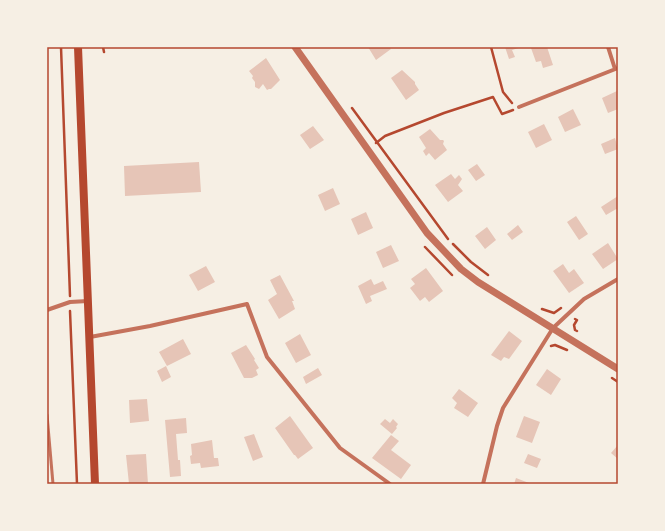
<svg xmlns="http://www.w3.org/2000/svg" width="665" height="531" font-family="Georgia,serif">
<style>
.building{fill:#e6c5b7}
.lines{fill:none;stroke-linecap:round;stroke-linejoin:round}
.path{stroke:#b5482f;stroke-width:2.5}
.service{stroke:#c5725c;stroke-width:3}
.minor{stroke:#c5725c;stroke-width:4}
.tertiary{stroke:#c5725c;stroke-width:7}
.secondary{stroke:#b5482f;stroke-width:8}
.neatline{fill:none;stroke:#b5482f;stroke-width:1.5}
</style>
<rect width="100%" height="100%" fill="#f6efe4"/>
<path class="building" d="M368 47H389L391 49 376 60Z
M505 47H522L512 50 515 57 509 59Z
M534 47H547L553 65 543 68 541 61 536 62 531 48Z
M266 58 280 80 271 89H269L267 90 263 84 259 89 255 87V82L252 78 253 76 249 71Z
M402 70 415 82V84L419 90 406 100 391 78Z
M617 91 618 109 608 113 602 98Z
M573 109 581 125 565 132 558 117Z
M544 124 552 140 536 148 528 132Z
M313 126 324 140 310 149 300 135Z
M430 129 440 140H443L444 141 443 144 447 150 435 160 429 153 426 156 423 151 426 148 419 137Z
M615 138 618 149 605 154 601 144Z
M199 162 201 192 125 196 124 166Z
M477 164 485 175 476 181 468 170Z
M451 174 455 179 459 175 462 179 458 185 463 191 448 202 435 185Z
M333 188 340 204 325 211 318 195Z
M618 196V208L606 215 601 207Z
M366 212 373 228 358 235 351 219Z
M576 216 588 234 579 240 567 222Z
M518 225 523 232 512 240 507 234Z
M487 227 496 240 485 249 475 236Z
M608 243 618 259 603 269 592 254Z
M391 245 399 261 383 268 376 252Z
M563 264 569 273 574 269 584 283 569 293 553 271Z
M206 266 215 282 198 291 189 275Z
M426 268 443 291 429 302 425 297 420 301 410 288 415 284 411 279Z
M280 275 294 301H292L295 309 279 319 268 300 277 294 270 280Z
M371 279 374 285 383 281 387 289 370 296 372 301 366 304 358 286Z
M509 331 522 341 509 359 504 357 501 361 491 355Z
M300 334 311 355 296 363 285 343Z
M183 339 191 354 167 366 159 352Z
M246 345 255 359 254 360 259 368 256 370 258 375 252 378H244L231 353Z
M166 366 171 377 162 382 157 371Z
M318 368 322 375 306 384 303 377Z
M547 369 561 379 551 395 536 385Z
M459 389 478 403 468 417 454 408 457 403 452 398Z
M147 399 149 421 130 423 129 400Z
M290 416 313 448 298 459 295 455H294L275 428Z
M524 416 540 422 532 443 516 437Z
M186 418 187 433 176 434 178 460H180L181 476 170 477 165 420Z
M385 419 390 423 393 419 398 424 396 427 397 428 392 434 380 424Z
M254 434 263 457 253 461 244 437Z
M391 435 399 441 391 450 411 465 401 479 372 458Z
M212 440 214 458H218L219 466 201 468 200 463 191 464 190 456 192 455 191 444Z
M618 445V459L611 453Z
M146 454 148 484H129L126 455Z
M528 454 541 459 537 468 524 463Z
M516 478 529 483V484H514Z"/>
<g class="lines">
<path class="path" d="M61 47 70 296
M103 47 104 52
M491 47 503 92 512 103
M352 108 448 239
M376 143 385 136 444 113 493 97 502 114 513 110
M453 244 471 262 488 275
M425 247 452 275
M542 309 554 313 561 308
M70 311 77 484
M575 319 577 320 574 325 575 330 577 331
M551 346 555 345 567 350
M612 378 618 382"/>
<path class="service" d="M47 415 53 484"/>
<path class="minor" d="M608 47 615 69
M519 107 618 68
M47 310 70 302 88 301
M90 337 150 326 247 304 267 357 340 448 390 484
M483 484 497 426 503 408 553 328 584 299 618 279"/>
<path class="tertiary" d="M295 47 427 233 461 269 478 282 618 369"/>
<path class="secondary" d="M78 47 95 484"/>
</g>
<rect width="665" height="531" fill="none" stroke="#f6efe4" stroke-width="96"/>
<rect x="48" y="48" width="569" height="435" class="neatline"/>
</svg>
